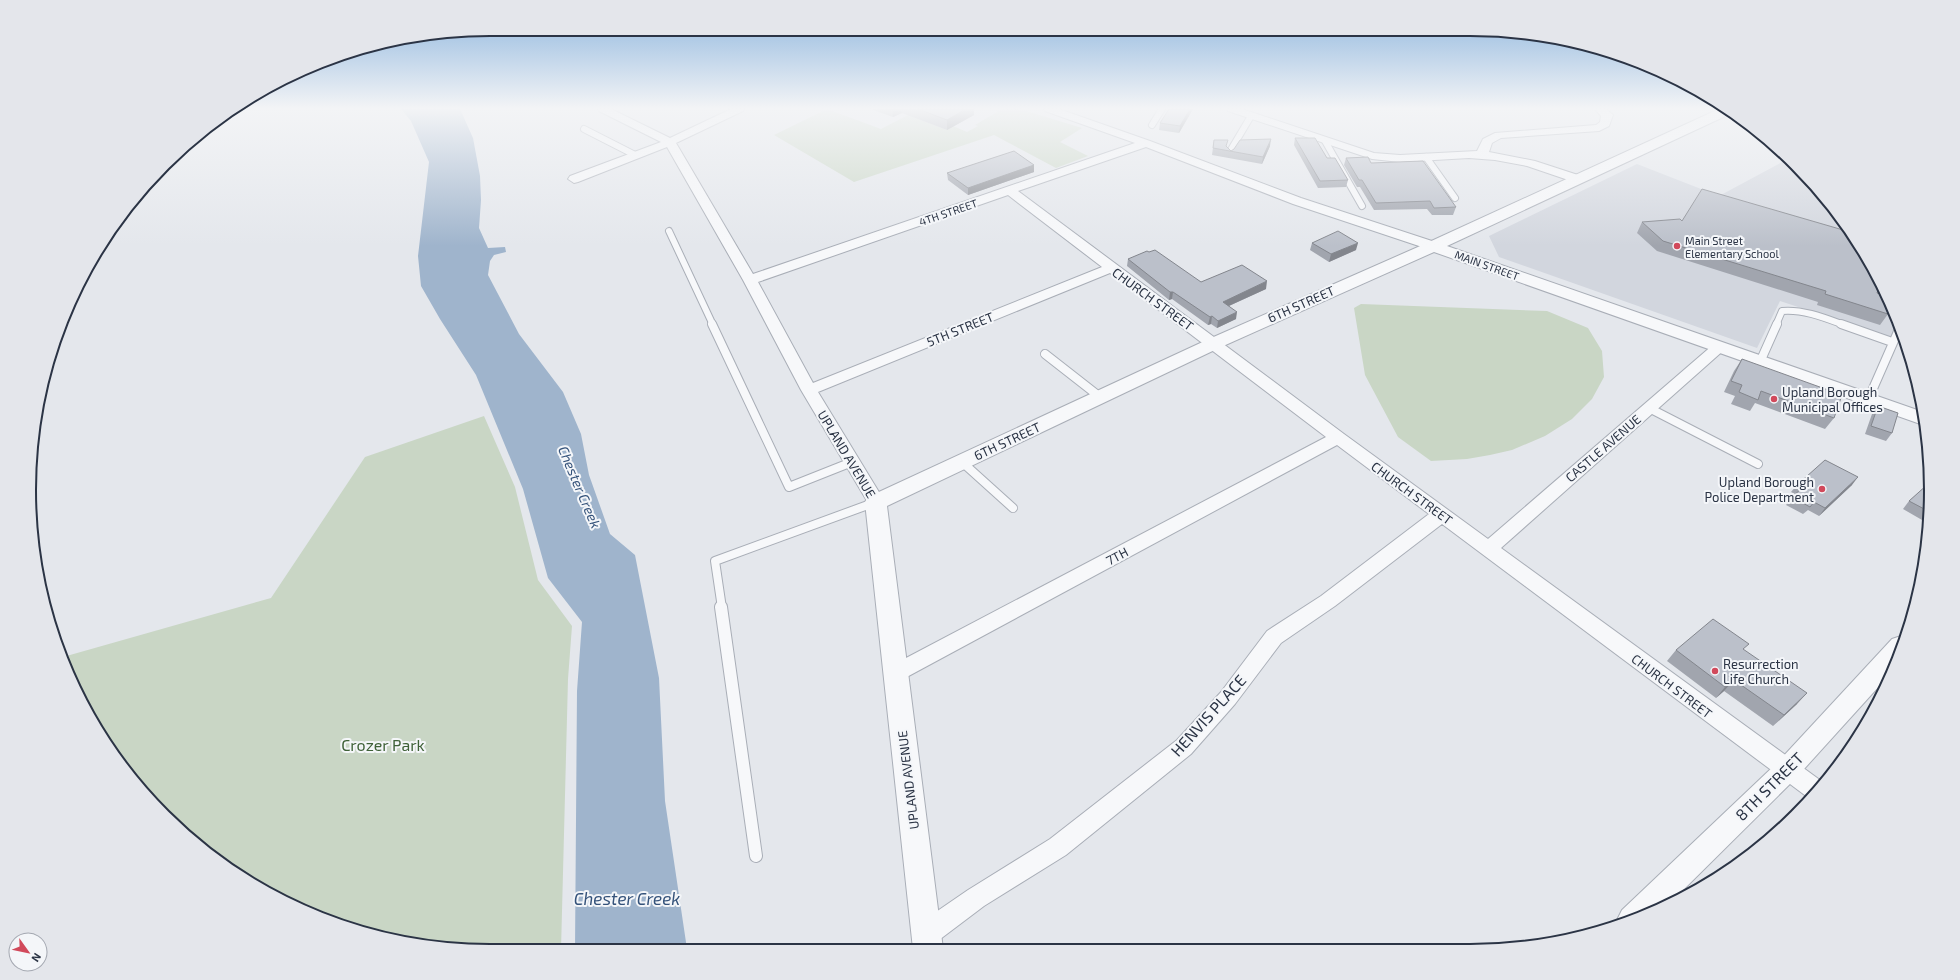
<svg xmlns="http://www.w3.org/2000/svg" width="1960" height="980" font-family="'Exo 2',sans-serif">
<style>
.built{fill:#d2d6de}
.green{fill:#c9d6c5}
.water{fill:#9fb4cc}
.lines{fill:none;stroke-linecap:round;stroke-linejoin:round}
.service-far2-casing{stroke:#a9aeb7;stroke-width:8}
.service-far1-casing{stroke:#a9aeb7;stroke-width:10}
.service-casing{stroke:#a9aeb7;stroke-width:14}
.minor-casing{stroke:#a9aeb7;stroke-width:2}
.tertiary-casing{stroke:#a9aeb7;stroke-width:2}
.service-far2{stroke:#f7f8fa;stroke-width:6}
.service-far1{stroke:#f7f8fa;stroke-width:8}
.service{stroke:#f7f8fa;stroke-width:12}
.minor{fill:#f7f8fa;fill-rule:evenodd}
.tertiary{fill:#f7f8fa;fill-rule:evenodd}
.wall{fill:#a1a5ae}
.shaded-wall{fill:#83868d}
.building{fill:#bbc0ca;stroke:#83868d}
.poi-dot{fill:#d1495b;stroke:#f4f6f9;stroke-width:1.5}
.labels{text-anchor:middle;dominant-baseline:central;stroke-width:4;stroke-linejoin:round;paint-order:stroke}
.far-street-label{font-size:11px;fill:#2b3445;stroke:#f4f6f9}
.far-poi-label{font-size:11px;fill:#2b3445;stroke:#f4f6f9;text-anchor:start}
.street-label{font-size:13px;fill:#2b3445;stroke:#f4f6f9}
.poi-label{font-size:13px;fill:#2b3445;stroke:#f4f6f9;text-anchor:start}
.water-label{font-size:14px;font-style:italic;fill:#34527a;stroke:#f4f6f9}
.near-street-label{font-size:16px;fill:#2b3445;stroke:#f4f6f9}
.near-park-label{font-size:16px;fill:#3f6138;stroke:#f4f6f9}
.near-water-label{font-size:17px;font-style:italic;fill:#34527a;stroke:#f4f6f9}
.rim{fill:none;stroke:#2b3445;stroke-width:2}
</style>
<rect width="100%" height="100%" fill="#e4e7ec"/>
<path class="built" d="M1788 159 1816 186 1869 259 1907 343 1780 301 1757 348 1499 257 1489 236 1637 164 1719 196Z"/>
<path class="green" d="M827 109 881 129 908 115 947 130 953 126 967 132 978 126 975 125 1002 109H1020L1082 128 1060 142 1088 156 1056 168 994 135 854 182 774 135Z
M1361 304 1547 311 1588 328 1602 351 1604 377 1592 399 1572 419 1545 436 1512 450 1490 455 1467 459 1431 461 1398 437 1365 375 1354 308Z
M484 416 515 487 538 580 572 626 568 679 561 950H460L371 935 286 904 234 873 164 816 107 746 76 694 63 657 271 598 365 457Z"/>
<path class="water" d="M401 109H460L473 138 480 176 481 200 479 228 488 248 505 247 506 252 494 255 490 261 488 275 519 334 563 392 581 434 589 475 610 534 635 555 659 678 665 801 687 949 575 950 577 691 582 622 548 578 523 489 476 375 440 319 421 286 418 256 429 162 411 121Z"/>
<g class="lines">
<defs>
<path id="service-far2" d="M1152 125 1162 109
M584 129 635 155
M1325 141 1362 206
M1229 153 1251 116
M1426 157 1455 198
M669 231 713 325
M1776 325 1782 311C1803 309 1825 318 1844 325"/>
<path id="service-far1" d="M712 324 789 487 852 462
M1841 324 1892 342
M1045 354 1100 397
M1760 362 1777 324
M1868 400 1900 327
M1649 408 1758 464
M962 462 1013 508
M722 608 715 561 876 502"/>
<path id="service" d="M721 607 756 856"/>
<path id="minor" d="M598 109H611L670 138 731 109H744L743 111 676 143 753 274 1135 143 1045 111 1044 109H1059L1150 141 1301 198 1438 243 1440 246 1438 249H1428L1293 204 1146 147 1018 191 1344 434 1488 539 1714 344H1724L1726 347 1724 350 1501 548 1824 783 1817 794 1810 799 1442 524 1335 606 1281 643 1235 704 1191 754 1066 855 984 906 935 943 926 946 917 943 914 934 917 925 968 890 1050 839 1177 740 1221 692 1267 631 1321 596 1429 514 1337 445 903 679 896 681 889 679 886 673 889 667 1326 437 1110 273 818 392 885 502 882 506 876 508 870 506 801 390 743 280 667 147 578 182 574 183 568 179 570 176 661 142 599 111ZM1008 195 1102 267 813 383 758 282Z
M1227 109H1242L1374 153 1400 155 1477 151 1483 139 1495 133 1596 125 1600 122 1601 116 1595 109H1606L1613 115 1609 126 1599 131 1501 138 1492 143 1489 152 1535 161 1581 176 1583 179 1581 182 1577 183 1527 166 1495 160 1469 158 1400 162 1372 159 1228 111Z"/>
<path id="tertiary" d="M1719 109H1726L1732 113 1447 246 1923 412 1926 426 1434 252 1221 347 887 506 943 949H913L865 502 868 497 1209 339 1427 243Z
M1901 636 1905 637 1891 673 1795 779 1674 899 1620 926 1617 920 1622 910 1777 763 1892 639Z"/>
</defs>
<use href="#service-far2" class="service-far2-casing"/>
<use href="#service-far1" class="service-far1-casing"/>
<use href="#service" class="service-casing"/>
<use href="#minor" class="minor-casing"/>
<use href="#tertiary" class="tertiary-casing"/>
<use href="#service-far2" class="service-far2"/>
<use href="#service-far1" class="service-far1"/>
<use href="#service" class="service"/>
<use href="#minor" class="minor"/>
<use href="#tertiary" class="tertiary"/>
</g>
<path class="wall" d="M873 109H974V115L947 130 902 113 893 117 873 110Z
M1193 109 1179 133 1159 130 1160 123Z
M1295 138 1327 158 1348 180 1346 187 1318 188 1294 145Z
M1214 140 1227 148 1231 151 1270 146 1262 164 1212 155Z
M1346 158 1371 163 1456 207 1453 215H1432L1427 209 1374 210 1360 187H1357L1344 165Z
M1034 165V172L968 195 948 180 947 173Z
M1682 221 1877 293 1888 314 1880 325 1817 305 1818 302 1657 251 1637 233 1642 222Z
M1312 243 1356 250 1329 262 1310 250Z
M1128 259 1201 282 1266 289 1229 306 1236 319 1217 328 1211 324 1208 325 1172 299 1169 300 1127 266Z
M1742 359 1834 418 1825 429 1755 403 1750 411 1731 404 1735 396 1724 392 1734 371Z
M1878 406 1892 433 1886 441 1865 434 1872 414Z
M1797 485H1852L1819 516 1808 510 1803 514 1786 505 1795 494 1791 492Z
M1929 485 1930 520 1929 524 1903 509 1909 501Z
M1676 650H1744L1797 704 1773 726 1724 691 1716 698 1667 661Z"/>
<path class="shaded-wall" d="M892 109H901L902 113 893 117Z
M966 109H974V115L947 130V120Z
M1190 109H1193L1179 133 1180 126Z
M1271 139 1270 146 1262 164 1263 157Z
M1034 165V172L968 195V188Z
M1358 243 1356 250 1329 262 1331 254Z
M1267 281 1266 289 1222 309 1223 302Z
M1170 292H1173L1172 299 1169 300Z
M1237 312 1236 319 1217 328 1218 321Z
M1212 316 1211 324 1208 325 1210 317Z
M1858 477 1852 485 1819 516 1825 508Z
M1734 680 1724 691 1716 698 1725 687Z
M1807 693 1797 704 1773 726 1784 715Z"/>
<path class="building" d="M918 109H966L947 120Z
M1169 109H1190L1180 126 1160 123Z
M1295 138H1315L1327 158H1335L1348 180 1320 181Z
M1271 139 1263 157 1213 148 1214 140H1228L1226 146 1231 151 1234 149 1240 140Z
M1014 151 1034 165 968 188 947 173Z
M1368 157 1371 163 1423 161 1456 207 1434 208 1430 201 1376 203 1362 180H1359L1346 158Z
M1702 189 1850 232 1869 259 1880 284 1877 293 1886 296 1891 306 1888 314 1825 294 1826 291 1663 241 1642 222 1680 219 1682 221Z
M1338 231 1358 243 1331 254 1312 243Z
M1155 250 1201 282 1242 265 1267 281 1223 302 1237 312 1218 321 1212 316 1210 317 1173 292H1170L1128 259 1147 251 1149 252Z
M1742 359 1842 395 1834 418 1761 391 1758 400 1739 392 1742 385 1731 381Z
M1878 406 1898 413 1892 433 1871 426Z
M1825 460 1858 477 1825 508 1814 502 1810 507 1792 497 1802 488 1797 485Z
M1928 484 1929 485 1930 512 1909 501Z
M1713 619 1749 644 1743 649 1807 693 1784 715 1734 680 1725 687 1676 650Z"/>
<linearGradient id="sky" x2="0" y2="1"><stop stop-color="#8bb4dd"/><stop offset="0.44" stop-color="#f3f4f6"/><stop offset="1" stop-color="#f3f4f6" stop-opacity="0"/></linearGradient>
<rect width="1960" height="246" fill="url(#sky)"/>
<g class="poi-dot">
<circle cx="1677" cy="246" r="4"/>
<circle cx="1774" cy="399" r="4"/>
<circle cx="1822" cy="489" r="4"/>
<circle cx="1715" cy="671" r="4"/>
</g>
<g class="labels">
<g class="far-street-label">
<text transform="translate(948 212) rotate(-19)">4TH STREET</text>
<text transform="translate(1487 265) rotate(20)">MAIN STREET</text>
</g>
<g class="far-poi-label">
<text x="1685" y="240">Main Street<tspan x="1685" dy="13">Elementary School</tspan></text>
</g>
<g class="street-label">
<text transform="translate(1153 299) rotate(36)">CHURCH STREET</text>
<text transform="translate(1301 304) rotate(-24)">6TH STREET</text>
<text transform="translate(960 329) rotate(-22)">5TH STREET</text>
<text transform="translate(1007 441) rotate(-25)">6TH STREET</text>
<text transform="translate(1603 448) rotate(-41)">CASTLE AVENUE</text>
<text transform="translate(847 454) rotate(59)">UPLAND AVENUE</text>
<text transform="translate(1412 493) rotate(36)">CHURCH STREET</text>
<text transform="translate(1117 556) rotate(-28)">7TH</text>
<text transform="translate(1672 686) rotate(37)">CHURCH STREET</text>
<text transform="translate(908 780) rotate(-97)">UPLAND AVENUE</text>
</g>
<g class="poi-label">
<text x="1782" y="392">Upland Borough<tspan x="1782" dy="15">Municipal Offices</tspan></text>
<text x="1814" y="482" text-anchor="end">Upland Borough<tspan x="1814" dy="15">Police Department</tspan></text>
<text x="1723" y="664">Resurrection<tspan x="1723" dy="15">Life Church</tspan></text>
</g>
<g class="water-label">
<text transform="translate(580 487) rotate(67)">Chester Creek</text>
</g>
<g class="near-street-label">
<text transform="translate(1208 715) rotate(-48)">HENVIS PLACE</text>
<text transform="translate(1769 786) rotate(-45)">8TH STREET</text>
</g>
<g class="near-park-label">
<text x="383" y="744">Crozer Park</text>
</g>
<g class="near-water-label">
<text x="627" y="898">Chester Creek</text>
</g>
</g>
<path d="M0 0H1960V980H0ZM490 36H1470A454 454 0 0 1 1924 490V490A454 454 0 0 1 1470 944H490A454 454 0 0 1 36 490V490A454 454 0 0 1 490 36Z" fill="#e4e6eb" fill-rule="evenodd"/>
<path class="rim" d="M490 36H1470A454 454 0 0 1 1924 490V490A454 454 0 0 1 1470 944H490A454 454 0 0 1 36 490V490A454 454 0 0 1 490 36Z"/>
<g transform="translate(28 952) rotate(123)"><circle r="19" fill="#f4f6f9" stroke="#a4a8b1"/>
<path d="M0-3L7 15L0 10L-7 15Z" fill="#d1495b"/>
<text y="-6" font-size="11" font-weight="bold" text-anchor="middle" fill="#2b3445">N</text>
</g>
</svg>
